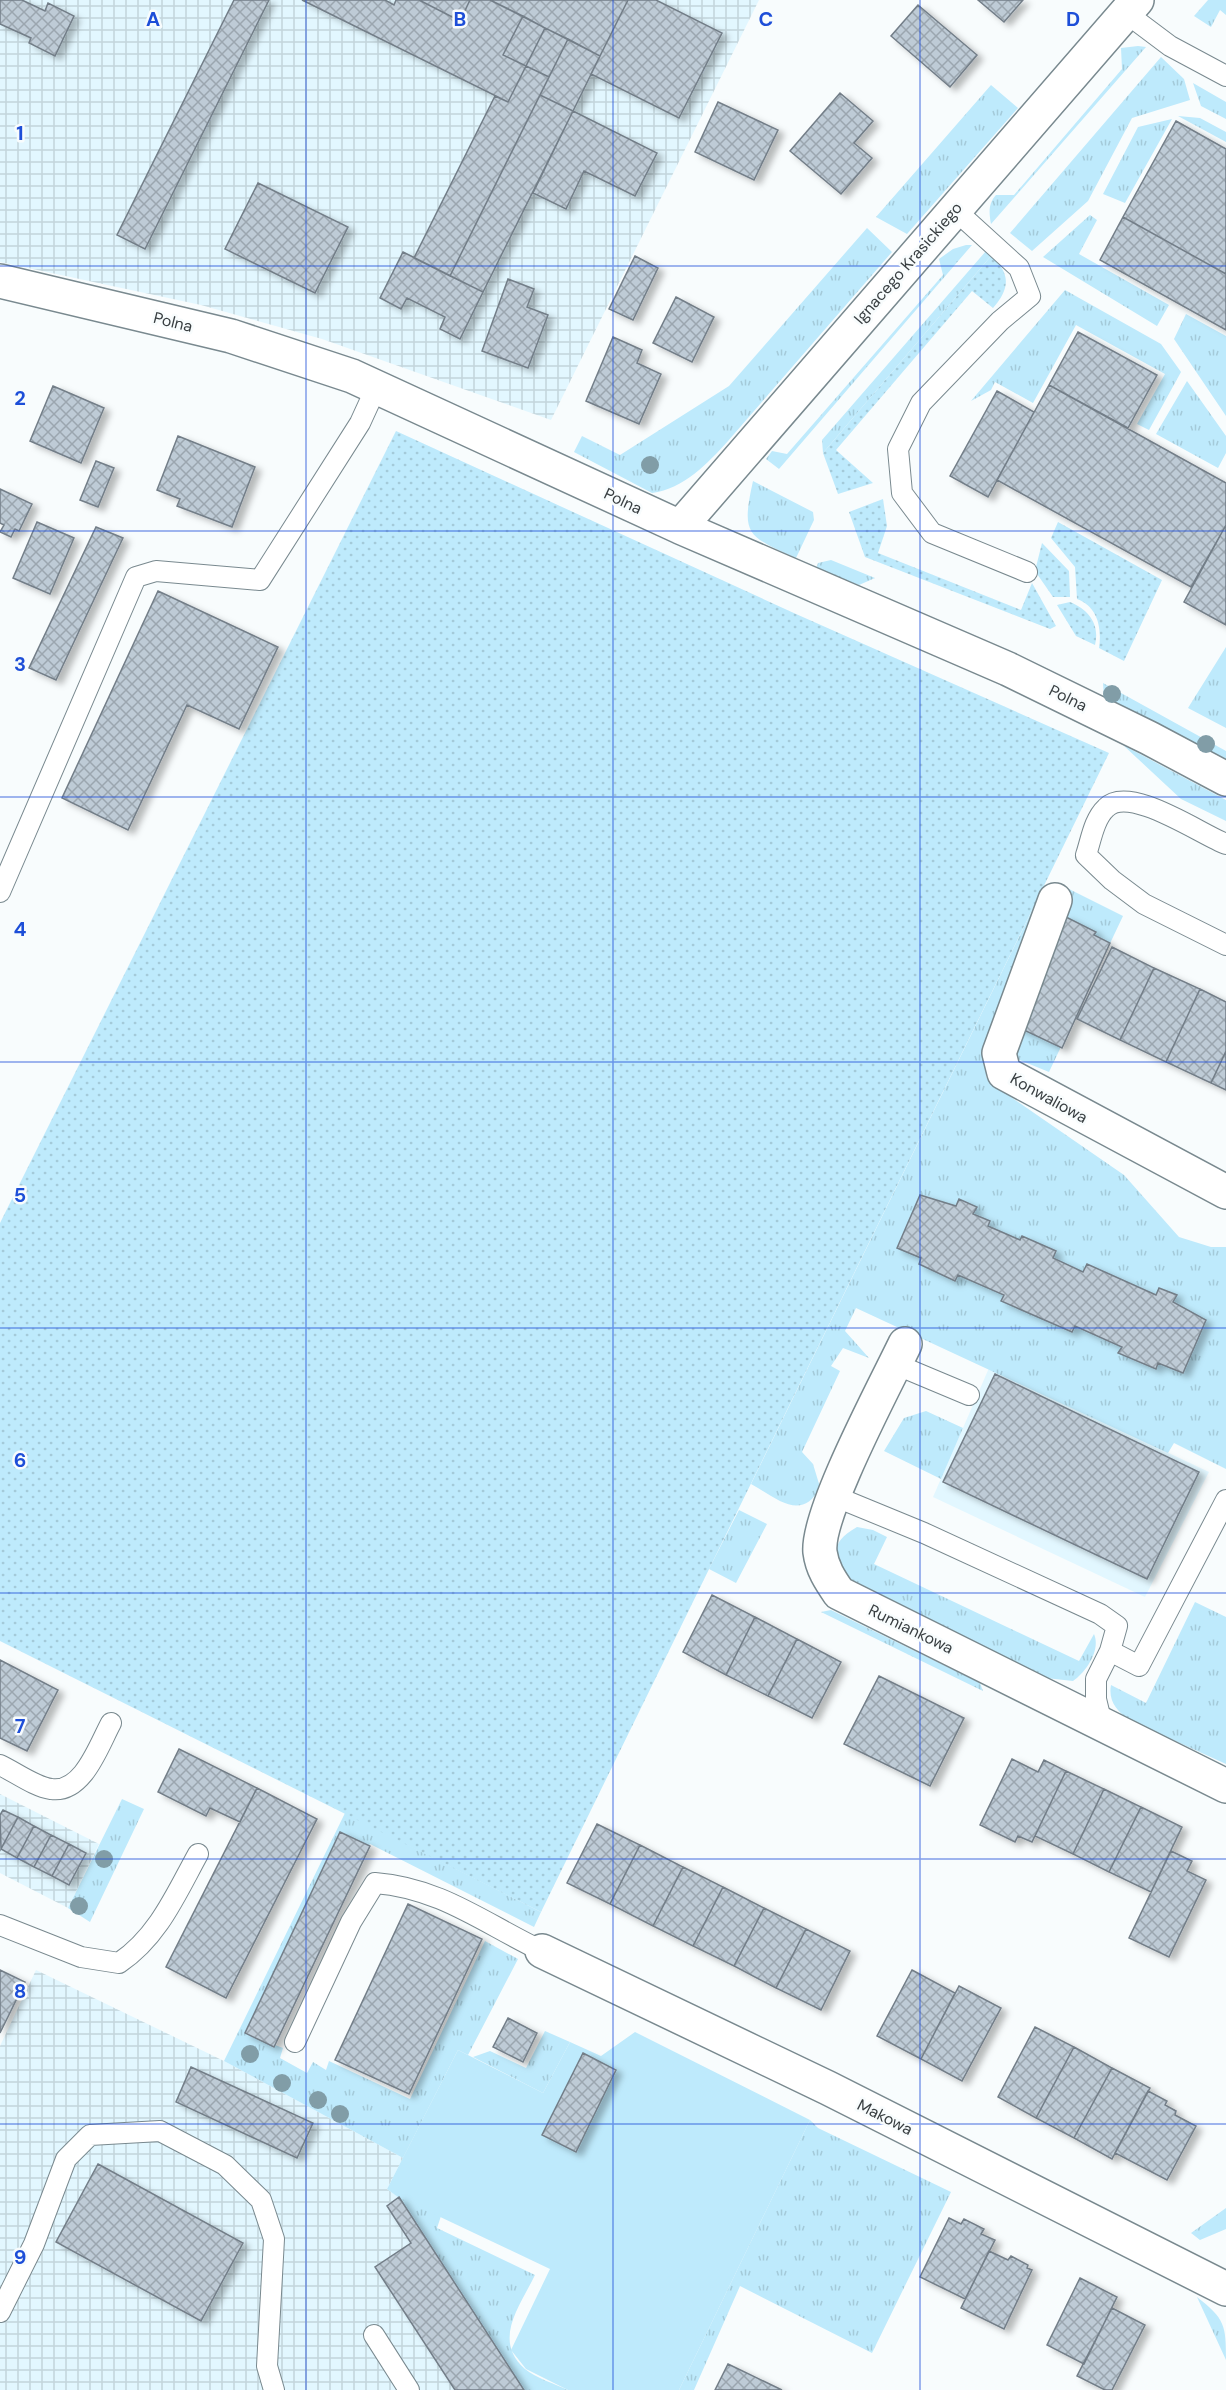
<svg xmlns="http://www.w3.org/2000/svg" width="1226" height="2390" font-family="'DM Sans',sans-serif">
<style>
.built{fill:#e2f7ff}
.industrial{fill:url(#industrial-grid)}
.grass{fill:url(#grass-tufts)}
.garden{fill:url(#garden-dots)}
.pitch{fill:#beeafc}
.building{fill:url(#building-cross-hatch);stroke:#737e88;stroke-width:1.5;filter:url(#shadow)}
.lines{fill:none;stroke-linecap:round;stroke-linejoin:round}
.lane-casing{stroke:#79898f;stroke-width:22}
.street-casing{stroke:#79898f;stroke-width:36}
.lane{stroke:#fff;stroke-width:20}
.street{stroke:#fff;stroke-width:33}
.tree{fill:#819da7}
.grid{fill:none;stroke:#1d4ed8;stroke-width:1.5;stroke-opacity:0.55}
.labels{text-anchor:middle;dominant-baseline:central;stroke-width:5;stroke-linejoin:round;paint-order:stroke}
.street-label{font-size:16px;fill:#383e41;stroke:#f8fcfd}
.grid-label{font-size:20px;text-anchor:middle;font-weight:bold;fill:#1d4ed8;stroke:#f8fcfd;stroke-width:5;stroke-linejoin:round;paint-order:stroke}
</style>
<defs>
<pattern id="industrial-grid" width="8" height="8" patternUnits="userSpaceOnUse" patternTransform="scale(1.5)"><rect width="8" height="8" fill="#e2f7ff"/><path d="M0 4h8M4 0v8" fill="none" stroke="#c3d5dc"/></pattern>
<pattern id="grass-tufts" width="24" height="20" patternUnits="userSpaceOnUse" patternTransform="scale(1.5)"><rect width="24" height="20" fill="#beeafc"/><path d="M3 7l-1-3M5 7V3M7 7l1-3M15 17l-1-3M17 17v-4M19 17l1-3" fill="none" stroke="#a4cad9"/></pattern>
<pattern id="garden-dots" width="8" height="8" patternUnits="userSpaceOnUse" patternTransform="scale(1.5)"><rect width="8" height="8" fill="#beeafc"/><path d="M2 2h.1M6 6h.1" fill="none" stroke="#a4cad9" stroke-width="1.8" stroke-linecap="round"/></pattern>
<pattern id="building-cross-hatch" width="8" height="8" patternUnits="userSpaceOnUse" patternTransform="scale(1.5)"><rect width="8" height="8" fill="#becbd6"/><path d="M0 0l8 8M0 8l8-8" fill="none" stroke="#9ba6af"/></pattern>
<filter id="shadow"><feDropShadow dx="6" dy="4" stdDeviation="3" flood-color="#0004"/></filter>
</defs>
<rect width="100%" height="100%" fill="#f8fcfd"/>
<path class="built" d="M989 1368 1209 1472 1145 1597 933 1497Z"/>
<path class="industrial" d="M0 0H759L551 420 322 339 201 305 0 262Z
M0 1794 99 1844 68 1908 0 1873Z
M36 1970 224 2061 403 2158 387 2189 399 2197 524 2390H0V2046Z"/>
<path class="grass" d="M1208 0H1226V15L1220 10 1211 27 1194 16Z
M1138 46 1146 47 991 224C989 213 988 204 996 195H1014L1122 69 1121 48Z
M1161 57 1184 79 1190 100 1132 118 1088 201 1032 251 1010 233Z
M1193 83 1226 102V119L1201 106Z
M991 85 1018 108 907 234 876 217Z
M1178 116 1200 118 1226 132V142Z
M1172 119 1125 203 1103 194 1138 127Z
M1090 215 1097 220 1079 254 1169 305 1157 326 1043 257Z
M867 228 892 252 728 441C708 463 684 489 652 493L574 452 582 436 620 455 729 386Z
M966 245H972L779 469 766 459 772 451 787 454 943 275 939 259 953 249Z
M986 251 991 256 823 453 822 440Z
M1065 290 1161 344 1181 372 1149 430 1137 424 1165 374 1076 325 1033 403 995 382 991 390 971 401Z
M1186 314 1226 336V416L1174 339Z
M1187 381 1226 436V453L1218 468 1156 434Z
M753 481 813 512 814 520 796 558C747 536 741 535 753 481Z
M831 560 875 578 859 585 816 569 818 563Z
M1226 647V728L1188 708Z
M1103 683 1226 751V759L1104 698Z
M1123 745 1226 800V821L1181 799Z
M1044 886 1046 894 1008 993 986 1038V1077L1008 1095 1124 1175 1179 1237 1211 1247H1226V1469L1174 1443 1168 1453 856 1308 845 1331 869 1358 843 1348 831 1366 840 1371 802 1452 813 1464 820 1487C802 1523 777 1498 751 1484Z
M1069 889 1123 916 1049 1072 1010 1056 1063 921Z
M926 1411 963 1428 941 1479 884 1451 904 1418Z
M739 1510 767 1524 736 1583 709 1569Z
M857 1527 873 1530 887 1537 874 1564 1079 1661 1094 1634C1101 1650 1086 1672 1073 1681L1046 1678 842 1575C834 1549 832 1542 857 1527Z
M1195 1602 1226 1617V1764L1129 1720C1117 1711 1108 1701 1111 1685L1146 1703Z
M831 1610 980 1683 983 1691 821 1612Z
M122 1799 144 1809 90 1922 68 1908Z
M345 1813 541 1912 534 1927 370 1844 275 2045 283 2048 280 2058 307 2073 313 2062 326 2070 329 2061 410 2099 485 1941 518 1959 468 2055 458 2050 403 2158 224 2061Z
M545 2031 570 2042 543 2093 473 2057 490 2051 526 2068Z
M810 2120 818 2128 951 2192 872 2353 740 2286 694 2390H679Z
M399 2197 441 2216 437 2228 535 2275C520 2306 492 2340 525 2369 536 2378 555 2384 568 2390H524Z
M1226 2208V2229L1200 2240 1191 2233Z
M1197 2297C1225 2319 1226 2325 1226 2360Z"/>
<path class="garden" d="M991 256C1011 273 1010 289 993 308L972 291 836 450 873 483 838 494 823 453Z
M396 431 796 614 1109 753 541 1912 0 1641V1223Z
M883 499 887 526 878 553 1021 610 1032 583 1056 626 1050 629 865 557 849 512Z
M1058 522 1162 580 1124 661 1099 648C1102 628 1098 607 1077 599L1075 567 1051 538Z
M1042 543 1069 571 1070 597H1053L1035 571Z
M1070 602C1089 610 1100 624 1095 645L1076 636 1057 605Z"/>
<path class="pitch" d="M635 2032 810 2120 679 2390H568L526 2369 511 2350 550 2269 398 2197 387 2189 458 2050 543 2093 570 2042 601 2056Z"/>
<path class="building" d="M0 0H22L45 11 48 3 74 16 55 56 29 43 31 38 0 24Z
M234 0H269L145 249 117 235Z
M302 0H385L394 5 396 0H419L460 21 470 0H490L523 16 503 55 526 66 508 102Z
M419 0H470L460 21Z
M490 0H628L600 56Z
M628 0H656L722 33 679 118 591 74Z
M978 0H1023L1004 22Z
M918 5 977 55 950 87 891 36Z
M523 16 545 28 526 66 503 55Z
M545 28 568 39 549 77 526 66Z
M568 39 600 56 573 111 540 95Z
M526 66 549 77 450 276 414 258 495 96 508 102Z
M840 93 873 121 854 143 872 158 841 194 790 151Z
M540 95 573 111 483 292 450 276Z
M718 102 778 130 754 180 695 152Z
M573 111 657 153 635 196 584 171 566 209 533 193Z
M1176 121 1226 149V274L1123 217Z
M258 183 348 227 315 293 225 249Z
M1123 217 1226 274V330L1100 260Z
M403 252 483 292 460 339 440 329 445 317 407 298 401 309 380 298Z
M635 256 658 268 633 320 609 309Z
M508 279 534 289 527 307 548 315 528 368 482 351Z
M676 297 714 317 692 362 653 343Z
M1078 332 1157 375 1128 428 1049 385Z
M613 337 642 350 637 363 661 374 639 424 586 401Z
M1049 385 1226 483V525L1191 587 997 480Z
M53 386 104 408 81 463 30 441Z
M997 391 1034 412 988 497 950 476Z
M178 436 255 467 232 527 177 506 180 499 157 490Z
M96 461 114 468 98 507 80 500Z
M0 489 32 504 19 531 15 529 11 537 0 532 4 525 0 523Z
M37 522 74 538 50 594 13 578Z
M1226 525V625L1184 602Z
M96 527 123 538 56 680 29 668Z
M158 591 278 647 239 729 187 705 128 830 62 798Z
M1064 916 1096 932 1094 935 1110 943 1062 1048 1011 1024Z
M1112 947 1154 968 1120 1040 1077 1019Z
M1154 968 1200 989 1166 1062 1120 1040Z
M1200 989 1226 1002V1051L1211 1083 1166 1062Z
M1226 1051V1090L1211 1083Z
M920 1195 956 1206 959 1199 977 1207 973 1214 990 1221 988 1226 1020 1240 1022 1236 1056 1251 1053 1258 1083 1272 1087 1264 1156 1295 1159 1288 1177 1295 1173 1302 1206 1320 1183 1373 1158 1363 1156 1369 1118 1353 1122 1347 1075 1326 1072 1332 1001 1301 1004 1295 958 1275 955 1281 919 1264 921 1258 897 1248Z
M995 1374 1199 1472 1147 1579 943 1482Z
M712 1595 755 1617 726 1675 683 1652Z
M755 1617 797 1639 768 1696 726 1675Z
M797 1639 841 1662 812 1718 768 1696Z
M0 1660 58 1690 27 1751 0 1738Z
M879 1676 964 1718 930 1786 844 1744Z
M179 1749 257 1788 240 1822 210 1808 206 1816 158 1792Z
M1012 1759 1038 1772 1044 1760 1066 1771 1032 1842 1018 1836 1015 1842 980 1825Z
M1066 1771 1104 1789 1073 1854 1035 1836Z
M257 1788 317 1819 226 1998 166 1967Z
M1104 1789 1141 1807 1109 1872 1073 1854Z
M1141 1807 1182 1827 1151 1892 1109 1872Z
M3 1810 18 1817 1 1849 0 1815Z
M18 1817 34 1826 17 1858 1 1849Z
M597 1824 640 1845 610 1904 567 1883Z
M34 1826 51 1835 34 1867 17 1858Z
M340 1832 370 1846 274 2047 245 2033Z
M51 1835 69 1844 52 1876 34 1867Z
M69 1844 86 1853 69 1885 52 1876Z
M640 1845 683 1867 653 1926 610 1904Z
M1171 1851 1192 1861 1187 1871 1206 1880 1169 1957 1129 1938Z
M683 1867 723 1887 693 1946 653 1926Z
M723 1887 764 1908 734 1966 693 1946Z
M408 1904 482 1939 409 2094 335 2060Z
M764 1908 806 1929 776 1988 734 1966Z
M806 1929 850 1951 821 2010 776 1988Z
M0 1970 25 1982 0 2033Z
M912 1970 955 1993 921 2059 877 2036Z
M959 1986 1001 2008 962 2081 921 2059Z
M508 2018 537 2033 523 2062 493 2047Z
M1035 2027 1074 2047 1036 2118 998 2097Z
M1074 2047 1112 2068 1074 2138 1036 2118Z
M583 2053 616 2070 576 2152 542 2135Z
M191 2067 313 2123 297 2158 176 2102Z
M1112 2068 1150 2088 1112 2159 1074 2138Z
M1148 2091 1167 2101 1165 2105 1176 2111 1175 2115 1196 2126 1167 2180 1115 2153Z
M98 2164 243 2243 201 2321 56 2242Z
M399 2197 524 2390H455L375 2267 411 2243 387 2206Z
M949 2218 961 2224 964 2219 984 2229 981 2234 995 2240 965 2299 920 2277Z
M989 2251 1008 2260 1011 2256 1028 2265 1027 2268 1032 2270 1004 2329 961 2308Z
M1080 2278 1117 2297 1084 2364 1047 2345Z
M1112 2308 1145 2325 1112 2390H1105L1077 2376Z
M728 2364 782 2390H715Z"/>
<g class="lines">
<defs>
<path id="lane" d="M1126 13 1170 46 1226 76
M954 209 1019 268 1030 296 1000 321 921 403 898 449 902 493 932 533 1027 572
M1226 844C1200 834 1129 784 1106 808 1094 819 1091 840 1086 855L1112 880 1144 904 1226 945
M0 892 136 577 156 571 260 580 360 423 376 388
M895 1364 969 1395
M834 1496 924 1533 1100 1614 1117 1626 1110 1651 1096 1679V1699L1102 1724
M1110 1651 1139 1666 1226 1500
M0 1765C15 1772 35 1787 51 1789 83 1794 99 1745 111 1723
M0 1925 81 1957 119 1963C158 1937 176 1894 198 1854
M295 2042 351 1922 375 1883C441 1888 485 1924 542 1951
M0 2312 34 2244 66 2159 90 2135 160 2131 225 2165 261 2200 274 2239 267 2366 274 2390
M374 2335 409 2390"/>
<path id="street" d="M0 281 231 336 352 376 680 527 1008 669 1149 738 1226 779
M680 527 1137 0
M1055 900 999 1053 1004 1073 1226 1192
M905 1344C886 1384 816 1514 820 1552 822 1568 830 1580 839 1593L1226 1786
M542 1951 828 2088 1226 2289"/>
</defs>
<use href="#lane" class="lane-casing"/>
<use href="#street" class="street-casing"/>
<use href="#lane" class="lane"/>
<use href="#street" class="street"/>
</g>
<g class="tree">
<circle cx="650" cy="465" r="9"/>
<circle cx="1112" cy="694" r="9"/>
<circle cx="1206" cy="744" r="9"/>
<circle cx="104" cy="1859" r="9"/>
<circle cx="79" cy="1906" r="9"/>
<circle cx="250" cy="2054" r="9"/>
<circle cx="282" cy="2083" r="9"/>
<circle cx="318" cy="2100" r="9"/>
<circle cx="340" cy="2114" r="9"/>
</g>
<path class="grid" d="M306 0V2390M613 0V2390M920 0V2390M0 266H1226M0 531H1226M0 797H1226M0 1062H1226M0 1328H1226M0 1593H1226M0 1859H1226M0 2124H1226"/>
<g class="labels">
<g class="street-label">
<text transform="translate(908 263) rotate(-49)">Ignacego Krasickiego</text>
<text transform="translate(173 322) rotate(14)">Polna</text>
<text transform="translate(623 501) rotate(25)">Polna</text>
<text transform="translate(1068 698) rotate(26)">Polna</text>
<text transform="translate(1049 1098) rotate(29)">Konwaliowa</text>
<text transform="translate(911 1629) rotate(26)">Rumiankowa</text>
<text transform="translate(885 2117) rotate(27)">Makowa</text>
</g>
</g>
<g class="grid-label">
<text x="153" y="26">A</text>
<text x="460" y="26">B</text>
<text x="766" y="26">C</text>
<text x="1073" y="26">D</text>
<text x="20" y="140">1</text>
<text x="20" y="405">2</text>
<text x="20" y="671">3</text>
<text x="20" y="936">4</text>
<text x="20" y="1202">5</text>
<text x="20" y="1467">6</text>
<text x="20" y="1733">7</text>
<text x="20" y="1998">8</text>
<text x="20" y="2264">9</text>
</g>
</svg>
